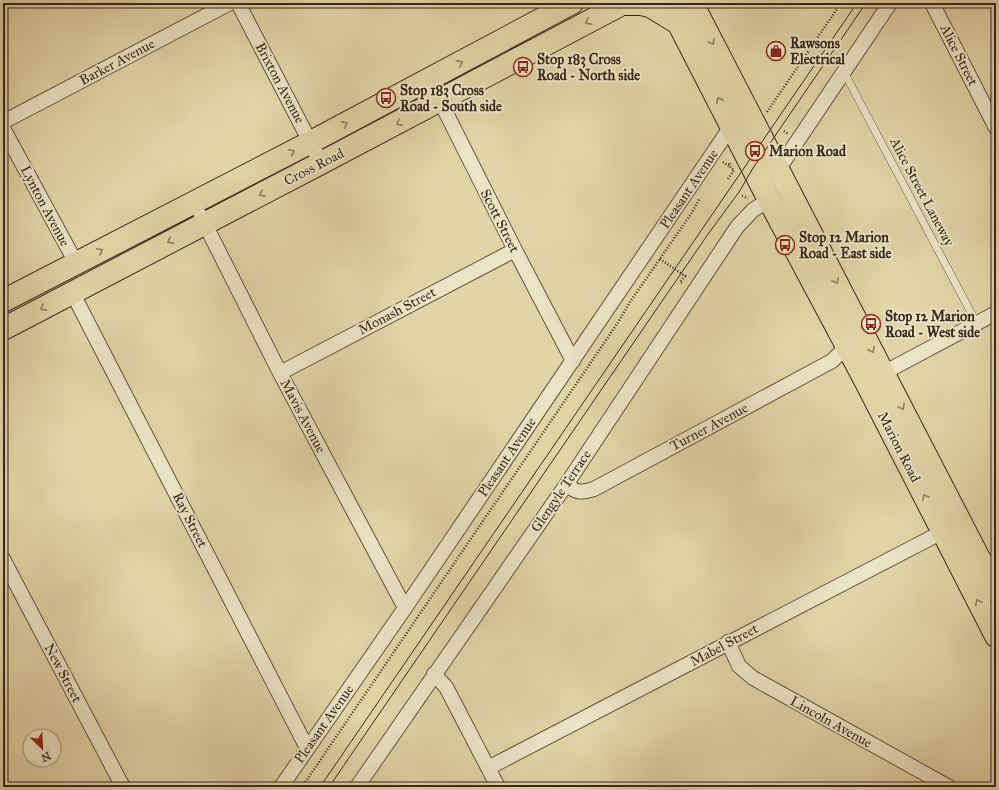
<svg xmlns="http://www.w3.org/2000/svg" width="999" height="790" font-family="'IM FELL Great Primer',serif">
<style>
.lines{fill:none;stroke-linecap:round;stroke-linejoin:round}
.lane-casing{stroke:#62523e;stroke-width:8}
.street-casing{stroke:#62523e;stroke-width:16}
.primary-casing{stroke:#37271a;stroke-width:24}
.highway-casing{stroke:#37271a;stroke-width:24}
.path{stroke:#37271a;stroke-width:2.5;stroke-dasharray:1 2;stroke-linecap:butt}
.lane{stroke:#ece4c6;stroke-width:7}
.street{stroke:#ece4c6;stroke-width:14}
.primary{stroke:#e1d5a8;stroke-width:22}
.highway{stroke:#e1d5a8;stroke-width:22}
.tram{stroke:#37271a;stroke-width:1}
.oneway{stroke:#8c7e61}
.labels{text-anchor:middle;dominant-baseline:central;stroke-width:4;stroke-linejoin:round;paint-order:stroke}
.poi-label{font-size:14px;font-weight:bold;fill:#37271a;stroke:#ece4c6;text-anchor:start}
.street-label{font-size:14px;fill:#37271a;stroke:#ece4c6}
</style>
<rect width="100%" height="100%" fill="#e1d5a8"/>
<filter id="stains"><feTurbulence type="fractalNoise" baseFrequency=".005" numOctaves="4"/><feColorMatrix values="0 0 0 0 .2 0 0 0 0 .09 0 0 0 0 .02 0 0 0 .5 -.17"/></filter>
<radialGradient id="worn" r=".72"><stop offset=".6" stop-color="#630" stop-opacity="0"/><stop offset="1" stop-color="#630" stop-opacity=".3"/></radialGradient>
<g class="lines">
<defs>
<path id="lane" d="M844 72 977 324"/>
<path id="street" d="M238 3 321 163
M932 3 996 128
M429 79 515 250 573 361
M3 122 230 3
M3 128 76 263
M778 170 890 3
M201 216 280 373 405 608
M72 292 307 748
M280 373 515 250
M876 377 996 313
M566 485C578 493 580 493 594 489L832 361 847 346
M3 559 123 787
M728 642 739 666 753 678 949 787
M434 674 446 687 498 787
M488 768 950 528
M281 787 405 608 732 125
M357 787 566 485 737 227 753 210 769 200"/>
<path id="primary" d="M668 3 769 200 866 382 996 636
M692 3 996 591
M622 4H641L650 6 678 23"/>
<path id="highway" d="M3 301 311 142 572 3
M3 329 321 163 624 3"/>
</defs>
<use href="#lane" class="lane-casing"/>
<use href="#street" class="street-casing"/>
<use href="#primary" class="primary-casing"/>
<use href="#highway" class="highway-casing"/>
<path class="path" d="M767 112 841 3
M784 131 788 134
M723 162 729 166 730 162
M728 179 734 170 729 166
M742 196 748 198
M660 259 685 276 680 282 683 283
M302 787 617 324 630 302 691 214 700 198"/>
<use href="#lane" class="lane"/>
<use href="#street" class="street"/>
<use href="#primary" class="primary"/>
<use href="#highway" class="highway"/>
<path class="tram" d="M320 787 857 3
M329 787 706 237 739 192 753 168 866 3"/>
</g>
<defs><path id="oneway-chevron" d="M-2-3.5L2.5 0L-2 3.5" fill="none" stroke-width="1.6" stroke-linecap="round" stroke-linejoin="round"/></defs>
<g class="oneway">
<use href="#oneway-chevron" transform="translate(588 22) rotate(152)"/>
<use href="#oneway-chevron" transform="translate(712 42) rotate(62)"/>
<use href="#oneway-chevron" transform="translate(460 63) rotate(-28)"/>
<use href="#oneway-chevron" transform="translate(719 100) rotate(-117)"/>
<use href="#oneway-chevron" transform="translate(399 123) rotate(152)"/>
<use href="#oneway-chevron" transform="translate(345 124) rotate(-28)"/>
<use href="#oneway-chevron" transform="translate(292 152) rotate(-27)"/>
<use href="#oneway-chevron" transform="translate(262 194) rotate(153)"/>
<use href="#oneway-chevron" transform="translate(170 241) rotate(152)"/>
<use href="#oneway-chevron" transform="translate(100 251) rotate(-27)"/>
<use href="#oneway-chevron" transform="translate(836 281) rotate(63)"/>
<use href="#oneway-chevron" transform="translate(43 308) rotate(152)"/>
<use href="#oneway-chevron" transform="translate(872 350) rotate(63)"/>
<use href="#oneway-chevron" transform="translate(902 407) rotate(63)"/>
<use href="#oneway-chevron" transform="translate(925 497) rotate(-117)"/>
<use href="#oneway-chevron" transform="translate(978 602) rotate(-117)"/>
</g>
<defs>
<symbol id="shop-ring" viewBox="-11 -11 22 22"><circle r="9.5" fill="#ece4c6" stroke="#8f2418" stroke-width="1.5"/><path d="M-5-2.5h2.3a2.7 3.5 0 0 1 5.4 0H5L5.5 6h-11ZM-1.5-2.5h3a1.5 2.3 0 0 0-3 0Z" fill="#8f2418"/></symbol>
<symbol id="bus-ring" viewBox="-11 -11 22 22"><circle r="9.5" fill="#ece4c6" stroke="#8f2418" stroke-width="1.5"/><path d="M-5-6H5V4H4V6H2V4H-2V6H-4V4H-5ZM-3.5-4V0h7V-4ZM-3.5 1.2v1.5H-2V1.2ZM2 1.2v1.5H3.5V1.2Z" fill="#8f2418"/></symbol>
</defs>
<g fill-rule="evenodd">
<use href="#shop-ring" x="765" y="40" width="22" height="22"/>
<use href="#bus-ring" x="512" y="56" width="22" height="22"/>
<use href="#bus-ring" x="375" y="87" width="22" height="22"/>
<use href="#bus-ring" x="744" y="140" width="22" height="22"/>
<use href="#bus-ring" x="774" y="234" width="22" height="22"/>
<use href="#bus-ring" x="860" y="313" width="22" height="22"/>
</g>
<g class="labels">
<g class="poi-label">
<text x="790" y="43">Rawsons<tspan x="790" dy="16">Electrical</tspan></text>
<text x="537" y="59">Stop 183 Cross<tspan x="537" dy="16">Road - North side</tspan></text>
<text x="400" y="90">Stop 183 Cross<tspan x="400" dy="16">Road - South side</tspan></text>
<text x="769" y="151">Marion Road</text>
<text x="799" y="237">Stop 12 Marion<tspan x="799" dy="16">Road - East side</tspan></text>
<text x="885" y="316">Stop 12 Marion<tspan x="885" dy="16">Road - West side</tspan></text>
</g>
<g class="street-label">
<text transform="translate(959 55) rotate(63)">Alice Street</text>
<text transform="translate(117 62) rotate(-28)">Barker Avenue</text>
<text transform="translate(280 83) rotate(62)">Brixton Avenue</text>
<text transform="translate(314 167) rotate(-27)">Cross Road</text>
<text transform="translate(689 189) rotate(-56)">Pleasant Avenue</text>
<text transform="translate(922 192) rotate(62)">Alice Street Laneway</text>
<text transform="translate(45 206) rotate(62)">Lynton Avenue</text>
<text transform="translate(500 221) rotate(63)">Scott Street</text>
<text transform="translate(397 311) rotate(-28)">Monash Street</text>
<text transform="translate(303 416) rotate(62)">Mavis Avenue</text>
<text transform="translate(709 427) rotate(-28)">Turner Avenue</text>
<text transform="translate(899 447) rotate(63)">Marion Road</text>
<text transform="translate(507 457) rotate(-56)">Pleasant Avenue</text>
<text transform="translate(561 491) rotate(-56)">Glengyle Terrace</text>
<text transform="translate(190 520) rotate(63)">Ray Street</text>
<text transform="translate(724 645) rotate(-28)">Mabel Street</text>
<text transform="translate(63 673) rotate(62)">New Street</text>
<text transform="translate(831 722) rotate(29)">Lincoln Avenue</text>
<text transform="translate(324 724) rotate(-55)">Pleasant Avenue</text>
</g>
</g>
<rect width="999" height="790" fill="none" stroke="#e1d5a8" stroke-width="16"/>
<rect x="4" y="4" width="991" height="782" fill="none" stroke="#37271a" stroke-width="2"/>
<rect x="8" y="8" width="983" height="774" fill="none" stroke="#37271a"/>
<g transform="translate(42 748) rotate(156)"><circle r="19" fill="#ece4c6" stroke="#a49881"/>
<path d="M0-3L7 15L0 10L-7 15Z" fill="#8f2418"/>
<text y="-6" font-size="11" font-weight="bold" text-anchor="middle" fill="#37271a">N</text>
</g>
<rect width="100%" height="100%" filter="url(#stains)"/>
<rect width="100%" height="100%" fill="url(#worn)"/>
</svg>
